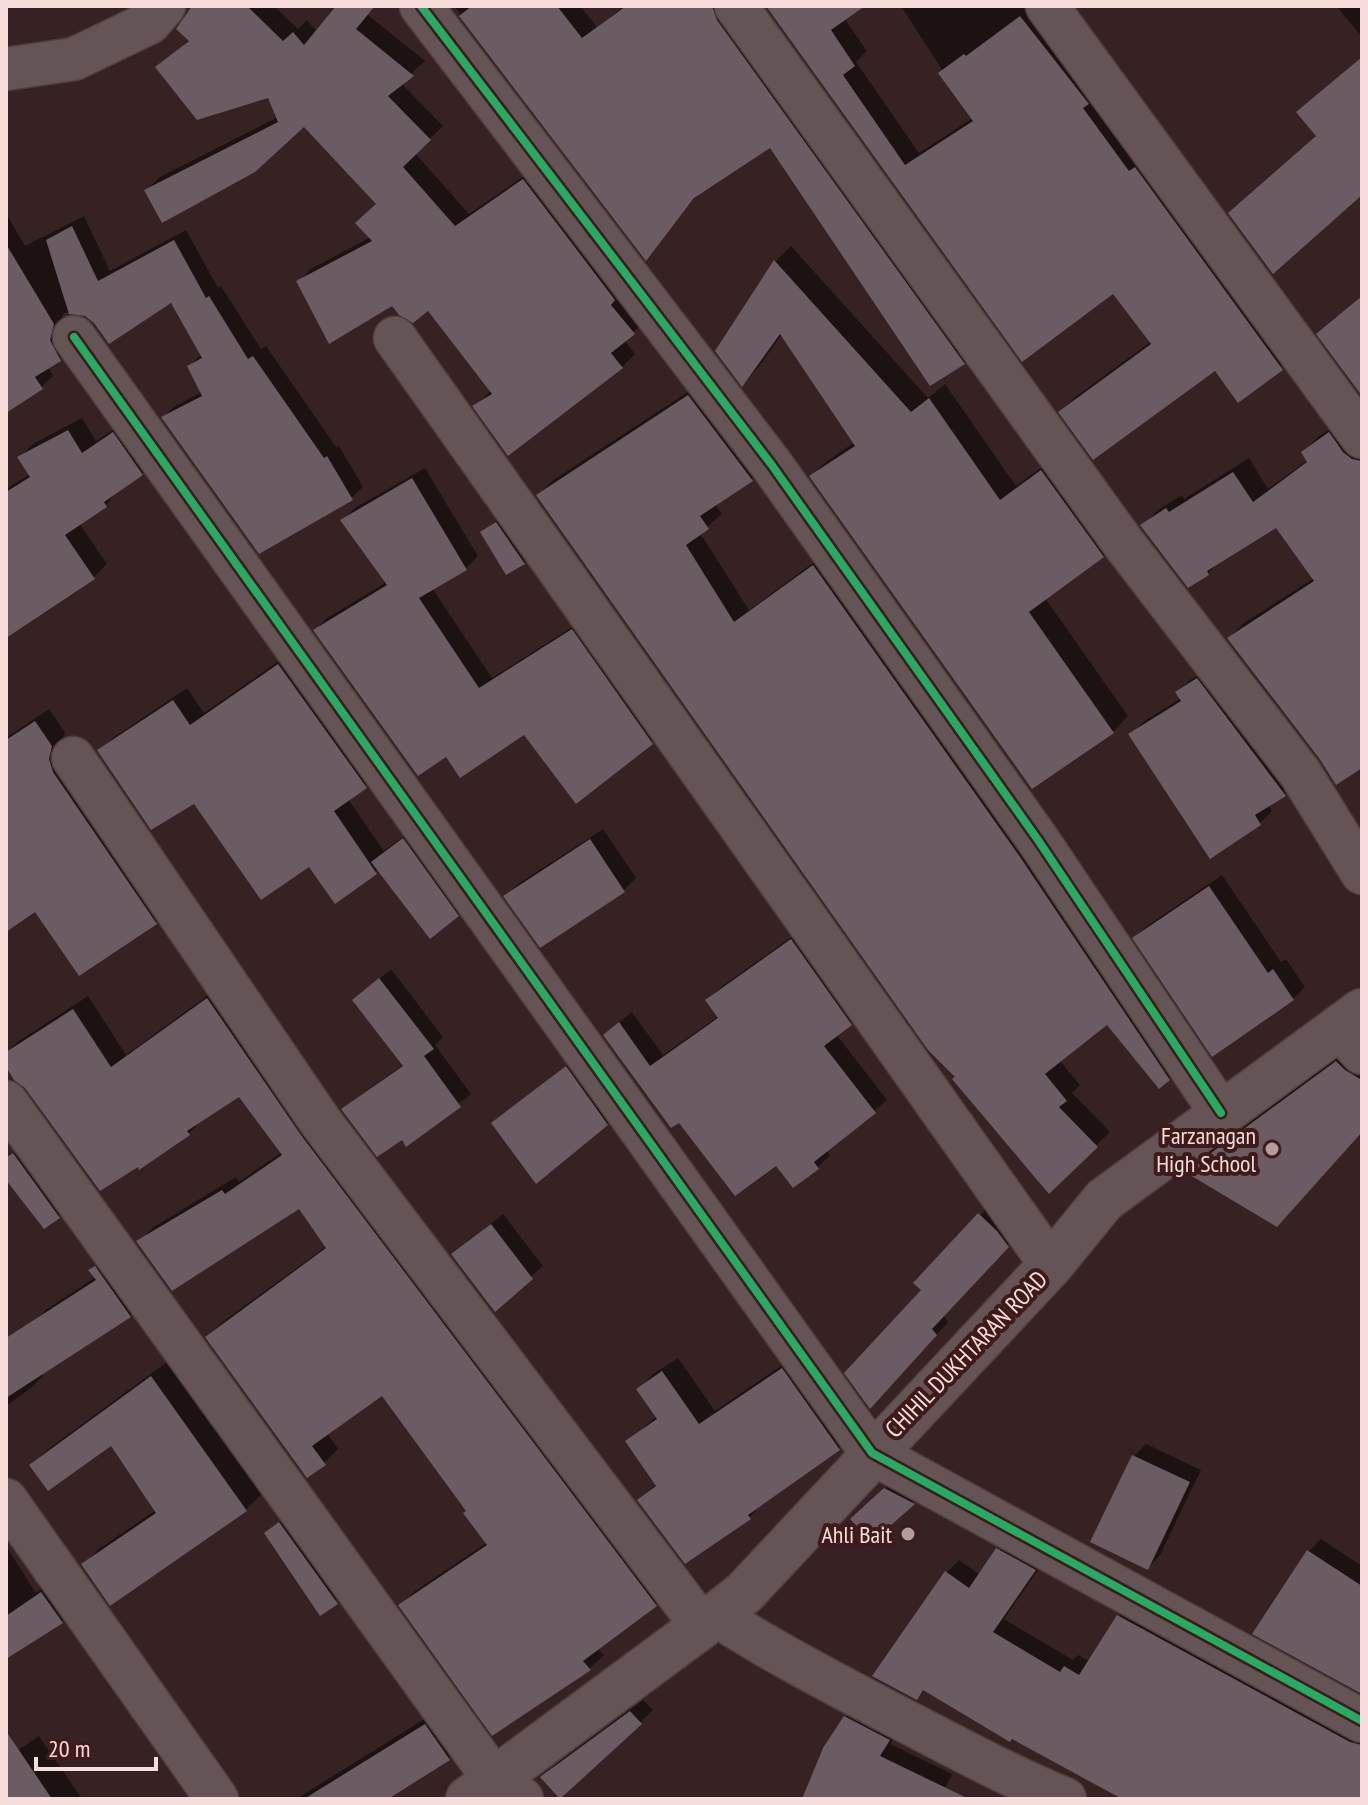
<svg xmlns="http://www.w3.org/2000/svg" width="1368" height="1805" font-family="'PT Sans Narrow',sans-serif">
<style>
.shadow{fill:#0007}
.building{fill:#6b5c63}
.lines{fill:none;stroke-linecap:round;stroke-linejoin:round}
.street-casing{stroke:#503f3e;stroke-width:45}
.secondary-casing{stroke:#503f3e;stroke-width:47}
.street{stroke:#645455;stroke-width:42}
.secondary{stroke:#645455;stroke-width:44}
.cycleway-casing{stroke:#3f1a1b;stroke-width:13}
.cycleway{stroke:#26ab63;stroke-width:8}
.poi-dot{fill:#b49c9b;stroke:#3f1a1b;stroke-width:3}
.labels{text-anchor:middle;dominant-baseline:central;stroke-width:8;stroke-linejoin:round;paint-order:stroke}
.poi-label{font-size:24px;fill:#f7dddb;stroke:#3f1a1b;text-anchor:end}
.street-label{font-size:24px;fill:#f7dddb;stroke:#3f1a1b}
</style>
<rect width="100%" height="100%" fill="#372223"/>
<path class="shadow" d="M191 6H274L298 29 307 20 317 32 339 6H375L368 15 425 61 401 83 443 126 415 153 469 214 537 167 647 320 624 340 635 354 622 367 475 406 492 390 428 308 393 304 298 282 311 269 371 237 378 204 305 125 146 190 160 177 278 117 269 96 158 67 190 39Z
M454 6H580L597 27 624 6H729L977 350 964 363 771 145 699 193 646 258Z
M773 6H861L844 18 867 51 856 62 919 153 973 118 901 6H1040L1295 355 1239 401 1215 368 1061 412 1074 398 1152 341 1114 292 1023 359Z
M1336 6H1362V37Z
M6 213 25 246 84 216 110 271 186 230 218 288 221 286 261 349 266 346 336 447 339 446 363 487 351 498 163 417 175 406 202 392 189 366 201 355 172 300 95 322 86 314 72 311 63 314 61 326 72 347 48 367 53 376 41 387 6 411Z
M791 246 928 398 945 384 1016 486 1057 456 1118 541 1103 556 1045 598 1128 716 1113 732 811 476 827 461 855 442 782 334 757 369 743 384 717 351 776 261Z
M703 382 766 465 752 479 715 504 722 514 700 533 749 610 828 552 1183 1065 1169 1079 1107 1022 1059 1060 1080 1085 1072 1093 1110 1132 1049 1191 957 1077 538 495 552 481Z
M82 418 96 441 127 421 156 461 142 474 118 490 106 505 79 523 107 564 93 578 6 635V489L30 474 20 457 33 444Z
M1345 419 1362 440V766L1321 757 1229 638 1244 623 1314 578 1277 525 1221 560 1208 573 1143 525 1158 510 1182 495 1184 499 1249 458 1268 489 1308 460 1303 452 1318 437Z
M425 468 478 556 466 568 432 588 492 678 585 619 663 730 651 742 524 733 446 755 315 630 327 618 387 582 343 520 355 508Z
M508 511 536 550 524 562 507 573 483 532Z
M292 652 379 774 348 799 384 851 416 827 470 903 458 915 379 869 335 901 310 864 99 751 113 738 187 688 204 713Z
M1210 668 1297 782 1284 794 1268 805 1272 811 1260 823 1131 735 1143 722 1181 698 1178 692 1190 680Z
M49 709 65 732 62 744 169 909 155 922 35 909 6 929V738Z
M603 829 636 878 624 890 541 945 506 896 518 884Z
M1222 875 1281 962 1286 959 1305 987 1293 999 1135 938 1147 926Z
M804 928 863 1012 836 1034 887 1100 826 1150 830 1155 818 1167 777 1163 736 1193 618 1023 632 1012 663 1055 719 1016 707 1000 720 988Z
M391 969 443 1037 435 1045 471 1094 407 1144 402 1138 344 1110 355 1099 404 1064 354 1000Z
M222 985 669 1590 655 1604 597 1648 604 1655 590 1668 493 1733 401 1605 415 1591 488 1542 468 1510 382 1393 327 1433 338 1449 324 1463 207 1337 221 1323 327 1246 299 1206 139 1242 152 1228 236 1177 239 1182 282 1152 240 1094 202 1120 188 1134 27 1087 6 1064V1053L16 1043 88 996 126 1055Z
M1356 1044 1362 1049V1132L1188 1171 1206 1154Z
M576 1058 616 1114 607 1124 494 1123Z
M25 1144 69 1206 59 1216 6 1176V1159Z
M992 1203 1019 1233 943 1315 948 1322 882 1394 924 1290 916 1282Z
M503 1214 543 1266 495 1309 453 1254Z
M108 1257 142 1303 130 1316 41 1373 43 1376 31 1388 6 1406V1351L46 1310 97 1276V1268Z
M797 1355 853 1434 839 1448 763 1502 749 1518 639 1500 656 1484 627 1442 657 1416 639 1389 653 1374 678 1358 715 1411Z
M167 1362 262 1494 246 1509 111 1603 83 1565 99 1549 156 1510 112 1443 31 1465 47 1450Z
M1146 1444 1201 1470 1160 1555 1148 1568 1093 1541 1134 1456Z
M899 1476 925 1491 872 1540 865 1507Z
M292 1512 349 1590 321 1613 266 1533Z
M1010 1537 1047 1557 1004 1619 1073 1660 1078 1655 1090 1661 1119 1616 1131 1603 1362 1729V1799H1122L925 1689 916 1697 875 1675 947 1572 959 1560 980 1575Z
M1321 1539 1362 1566V1691L1255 1633 1309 1551Z
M6 1546 36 1593 54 1581 74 1609 62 1621 6 1657Z
M643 1700 653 1710 560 1796 543 1777 555 1765Z
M858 1705 901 1728 890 1744 952 1774 940 1799H804L846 1717Z
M444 1707 467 1740 449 1758 384 1799H296Z
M39 1736 82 1799H6V1758Z"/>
<path class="building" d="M192 6H247L283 41 293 32 304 45 336 6H375L356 29 414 76 388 96 431 140 403 167 455 226 523 179 615 300 611 305 635 334 611 353 623 368 508 456 472 406 492 394 428 311 413 323 399 315 392 306 329 344 296 281 372 241 355 223 376 204 304 127 255 172 162 223 144 190 278 122 268 98 197 120 155 67 189 41 176 29Z
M472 6H557L582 38 626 6H712L717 20 965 364 930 386 770 148 694 198 646 261 459 16Z
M766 6H865L831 30 855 66 843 75 905 165 973 121 938 73 964 54 966 56 1020 16 1089 104 1083 108 1129 171 1135 167 1283 370 1238 403 1215 371 1093 460 1058 412 1151 344 1113 294 1022 362Z
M1362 57V195L1273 274 1228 213 1316 136 1296 112Z
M72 226 98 281 174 240 206 298 209 296 248 359 253 356 324 458 327 456 353 500 259 554 161 417 202 396 187 366 202 358 171 303 109 344 94 323 85 316 69 314 46 240Z
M6 244 54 324 50 340 61 361 35 377 43 389 6 413Z
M774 260 911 412 929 398 1000 500 1041 470 1104 557 1029 612 1114 733 1032 789 809 476 855 446 780 334 742 387 715 351Z
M1362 296V396L1316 334Z
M688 395 753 481 700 516 709 529 686 545 734 622 813 565 1018 854 1170 1080 1159 1089 1107 1025 1045 1074 1067 1101 1059 1107 1098 1147 1049 1194 952 1079 955 1077 928 1050 536 495Z
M68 430 82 453 113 432 143 475 104 502 107 507 65 535 95 579 6 638V492L30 477 17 457Z
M1329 432 1343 452 1352 459 1362 461V768L1336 785 1319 758 1227 638 1314 581 1276 528 1207 571 1209 575 1188 588 1140 525 1166 508 1169 512 1233 472 1253 502 1307 462 1301 452Z
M412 478 467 570 419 598 479 688 572 629 653 744 576 804 524 735 460 778 446 757 418 776 313 630 387 585 340 520Z
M496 522 525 564 506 575 480 532Z
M278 664 367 788 334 811 377 874 335 904 309 867 261 900 194 804 151 830 97 750 173 700 190 725Z
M1197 678 1286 796 1255 815 1261 825 1210 859 1128 734 1181 701 1175 692Z
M35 721 52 746 49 759 53 772 157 924 79 976 35 912 6 932V740Z
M403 838 459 916 430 939 371 862Z
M590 839 625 892 540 948 503 896Z
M1209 886 1268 973 1273 969 1294 1000 1212 1057 1132 938Z
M791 939 852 1025 824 1046 876 1113 814 1162 819 1169 793 1188 776 1166 735 1196 679 1123 671 1128 603 1035 619 1022 650 1066 718 1018 705 1000Z
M379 978 434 1049 424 1056 461 1107 406 1147 402 1140 377 1157 341 1109 403 1066 352 1000Z
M207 998 301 1135 657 1606 583 1661 591 1670 492 1736 398 1605 487 1545 463 1513 466 1511 382 1396 312 1446 326 1465 307 1478 205 1337 326 1248 299 1209 172 1291 136 1241 222 1190 225 1194 282 1155 239 1097 187 1131 190 1135 139 1170 138 1167 100 1191 25 1088 14 1080 6 1067V1052L73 1009 111 1067Z
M1336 1061 1345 1070 1362 1080V1132L1277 1227 1185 1172Z
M566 1066 608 1125 536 1184 491 1123Z
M13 1153 60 1218 44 1229 6 1180V1158Z
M978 1213 997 1231 1009 1247 932 1329 937 1335 870 1409 844 1373 921 1290 913 1283Z
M491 1224 533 1279 495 1312 451 1254Z
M95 1266 131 1317 6 1398V1338L96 1280 88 1270Z
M782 1368 840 1450 748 1515 751 1519 685 1564 637 1500 656 1486 625 1441 657 1419 636 1389 662 1371 699 1424Z
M151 1376 247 1511 110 1606 81 1564 156 1513 111 1446 48 1491 29 1465Z
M1132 1455 1190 1482 1148 1570 1090 1542Z
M884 1488 915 1504 872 1542 850 1519Z
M279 1522 338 1604 320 1616 264 1533Z
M996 1548 1036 1570 993 1632 1060 1672 1064 1666 1079 1675 1117 1615 1350 1742 1362 1745V1799H1122L1012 1739 1010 1742 923 1690 917 1700 872 1676 945 1571 969 1588Z
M1307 1550 1362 1586V1694L1252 1634Z
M41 1592 63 1623 6 1659V1616Z
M630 1711 642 1724 560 1799 540 1777Z
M844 1716 890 1740 880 1756 969 1799H802L823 1748Z
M425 1724 450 1760 388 1799H304Z
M6 1731 52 1799H6Z"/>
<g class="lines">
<defs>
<path id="street" d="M421 6 771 464 1038 840 1221 1113
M736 6 1124 544 1300 773 1362 873
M1047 6 1362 437
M6 69 74 59 149 23 164 6
M74 337 872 1453 1362 1721
M395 338 1051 1265
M73 758 320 1121 702 1626
M1339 1028 1362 1053
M6 1102 494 1779 522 1799
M6 1500 217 1799
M716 1615C771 1651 830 1681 888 1712 946 1742 1004 1774 1065 1799"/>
<path id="secondary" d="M468 1799 702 1626 744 1593 1051 1265 1104 1200 1362 1011"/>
</defs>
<use href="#street" class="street-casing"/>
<use href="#secondary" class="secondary-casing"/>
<use href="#street" class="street"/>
<use href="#secondary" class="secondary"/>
<defs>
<path id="cycleway" d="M421 6 771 464 1038 840 1221 1113
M74 337 872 1453 1362 1721"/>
</defs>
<use href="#cycleway" class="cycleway-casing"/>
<use href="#cycleway" class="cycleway"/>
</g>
<g class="poi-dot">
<circle cx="1272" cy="1149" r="8"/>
<circle cx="908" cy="1534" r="8"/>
</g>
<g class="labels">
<g class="poi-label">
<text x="1256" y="1135">Farzanagan<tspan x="1256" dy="28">High School</tspan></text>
<text x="892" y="1534">Ahli Bait</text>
</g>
<g class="street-label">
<text transform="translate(966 1354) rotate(-46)">CHIHIL DUKHTARAN ROAD</text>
</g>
</g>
<rect width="1368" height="1805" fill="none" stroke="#f7dddb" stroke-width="16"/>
<path d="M36 1757v12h120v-12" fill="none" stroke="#f7dddb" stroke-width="4"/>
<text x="48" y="1757" font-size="24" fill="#f7dddb" stroke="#3f1a1b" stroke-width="6" paint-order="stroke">20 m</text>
</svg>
